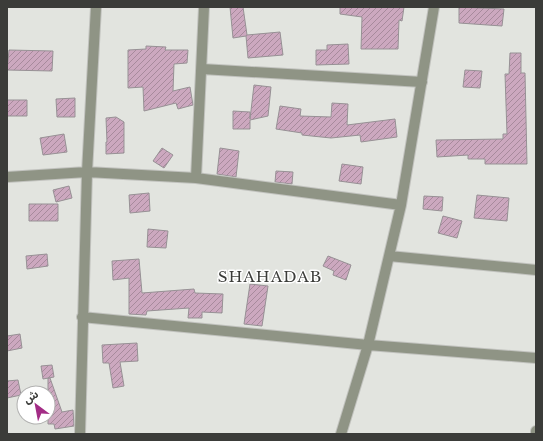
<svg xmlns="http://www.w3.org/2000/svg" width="543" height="441" font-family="'Libre Baskerville','Noto Sans Arabic',serif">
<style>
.building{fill:url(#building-hatch);stroke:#979195}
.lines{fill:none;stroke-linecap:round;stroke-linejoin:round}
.minor-casing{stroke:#c1c2be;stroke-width:12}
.minor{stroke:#8f9485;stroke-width:10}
.labels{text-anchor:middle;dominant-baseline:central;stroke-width:3;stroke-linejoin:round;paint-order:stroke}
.quarter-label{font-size:15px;letter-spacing:1px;fill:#3b3c39;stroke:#fff}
</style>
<defs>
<pattern id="building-hatch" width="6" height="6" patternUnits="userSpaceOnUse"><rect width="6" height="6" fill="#cca8bf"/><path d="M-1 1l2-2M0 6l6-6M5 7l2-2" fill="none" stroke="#a78a9c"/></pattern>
</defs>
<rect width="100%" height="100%" fill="#e2e4df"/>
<path class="building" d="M230 7H243L247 35 280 32 283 55 248 58 246 36 233 38Z
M340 7H404L402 21 399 20 398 49H361L362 17 340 14Z
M459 7 504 9 502 26 459 23Z
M348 44 349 64 316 65V50H327V45Z
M146 46 166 47 165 50H188L187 63 174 64 173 91 190 87 193 105 178 109 176 103 144 111 143 87 128 88V50L146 49Z
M9 50 53 51 52 71 7 70Z
M510 53H521V73H525L527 164H485V159H468V155L437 157 436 140 503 139V134H507L505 74H509Z
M465 70 482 71 480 88 463 87Z
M254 85 271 87 268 116 250 120V129H233V111L250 112V119Z
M75 98V117H57L56 99Z
M7 100H27V116H7Z
M332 103 348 104 347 125 395 119 397 137 361 142 360 135 331 138 302 135V133L276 129 280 106 301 109 300 116 331 117Z
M116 117 124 122V153L106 154V142H107L106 118Z
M64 134 67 152 43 155 40 138Z
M162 148 173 155 164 168 153 161Z
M220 148 239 151 236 177 217 174Z
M342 164 363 167 361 184 339 181Z
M276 171 293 172 292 184 275 182Z
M69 186 72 198 56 202 53 190Z
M149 193 150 211 130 213 129 195Z
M477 195 509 198 507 221 474 218Z
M424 196 443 197 442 211 423 209Z
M29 204H58V221H29Z
M443 216 462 221 457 238 438 233Z
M148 229 168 231 166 248 147 247Z
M47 254 48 266 27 269 26 256Z
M328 256 351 265 346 280 333 275 334 271 323 266Z
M139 259 142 293 194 289 195 293 223 294 222 313 202 312V318H188L189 308 147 311 146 315 129 314V278L113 280 112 261Z
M250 284 268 286 262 326 244 324Z
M20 334 22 348 7 351V336Z
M137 343 138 361 120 362 124 386 113 388 109 363H103L102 345Z
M52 365 54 377 43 379 41 366Z
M48 378H50L62 412 73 410 74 426 55 429 54 424H48Z
M18 380 21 395 7 398V381Z"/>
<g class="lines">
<defs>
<path id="minor" d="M202 69 422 82
M7 177 87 172 196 178 401 205
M196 178 204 7
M389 256 536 270
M82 317 368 345 536 358
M80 434 87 172 96 7
M341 434 368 345 401 205 434 7
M536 434V431"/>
</defs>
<use href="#minor" class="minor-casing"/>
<use href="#minor" class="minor"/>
</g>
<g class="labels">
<g class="quarter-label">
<text x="270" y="276">SHAHADAB</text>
</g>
</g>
<rect width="543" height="441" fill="none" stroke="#3b3c39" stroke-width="16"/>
<g transform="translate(36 405) rotate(328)"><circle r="19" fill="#ffffff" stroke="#b1b1b0"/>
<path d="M0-3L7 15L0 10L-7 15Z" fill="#a32d86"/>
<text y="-6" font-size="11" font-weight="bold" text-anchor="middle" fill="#3b3c39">ش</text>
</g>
</svg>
